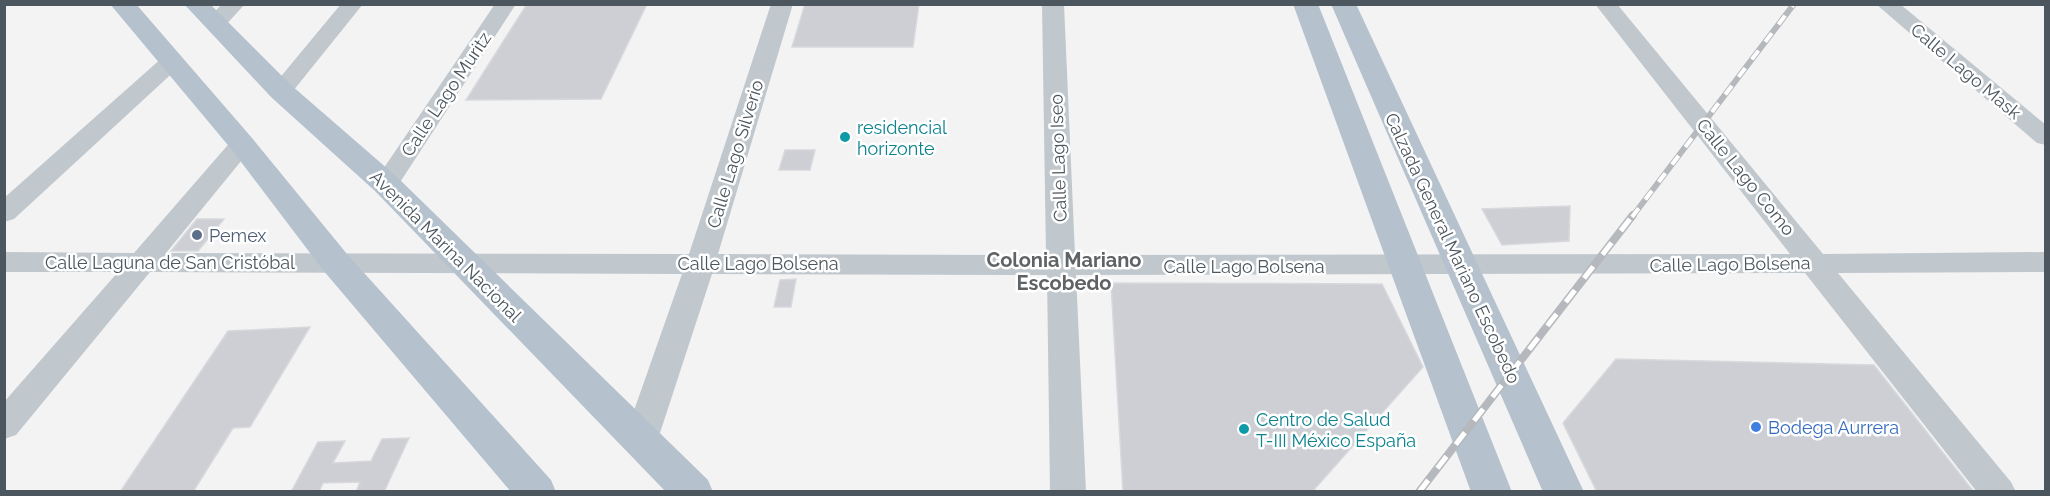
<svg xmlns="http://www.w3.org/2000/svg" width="2050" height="496" font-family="Raleway,sans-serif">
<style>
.building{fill:#cdcfd4;stroke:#d7d9dd;stroke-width:1.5}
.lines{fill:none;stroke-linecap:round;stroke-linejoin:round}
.minor{fill:#c0c7cd;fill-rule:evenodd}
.major{fill:#b5c2cd;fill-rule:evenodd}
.rail-far1-casing{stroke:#b5b8bc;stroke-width:6}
.rail-casing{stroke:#b5b8bc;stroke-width:8}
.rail-far1{stroke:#fff;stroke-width:4;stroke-dasharray:11;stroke-linecap:butt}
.rail{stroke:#fff;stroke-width:5;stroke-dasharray:15;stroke-linecap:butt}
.culture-dot{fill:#0f9aa8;stroke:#fff;stroke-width:2}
.service-dot{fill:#5c6f8a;stroke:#fff;stroke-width:2}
.shop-dot{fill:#3f7fe0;stroke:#fff;stroke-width:2}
.labels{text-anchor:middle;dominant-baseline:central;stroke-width:5;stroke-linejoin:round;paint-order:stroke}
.street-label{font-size:18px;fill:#4c565e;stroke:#fff}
.culture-label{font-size:18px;fill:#0d838f;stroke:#fff;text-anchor:start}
.service-label{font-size:18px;fill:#4e5e75;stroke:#fff;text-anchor:start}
.shop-label{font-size:18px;fill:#366cbe;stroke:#fff;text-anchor:start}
.neighbourhood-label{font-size:20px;font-weight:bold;fill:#5f6366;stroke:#fff}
</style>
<rect width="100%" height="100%" fill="#f4f3f3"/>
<path class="building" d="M527 4H647L601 99 466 100Z
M805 4H919L913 47H792Z
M785 150H815L810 170H779Z
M1570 206 1569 241 1502 245 1482 209Z
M197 219H224L198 251H171Z
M796 279 791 307H774L780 280Z
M1111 283 1382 284 1423 367 1312 492H1123Z
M310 327 250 427 233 428 193 492H120L228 331Z
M1616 359 1874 365 1974 492H1597L1563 423Z
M409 438 384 492H356L360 482 323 483 319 492H291L318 442 345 441 333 463 371 461 382 439Z"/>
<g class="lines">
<path class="minor" d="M222 4H245L223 28H207L204 23Z
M341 4H363L289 96 281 98 273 96 269 91 273 86Z
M495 4H516L395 190 386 192 377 190 373 184Z
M771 4H793L718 254 1046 255 1042 4H1064L1075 255 1790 254 1595 4H1617L1823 254 2046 252V272L1838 273 2011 482 2016 492H1977L1805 273 1076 275 1086 492H1050L1047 275 712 274 658 439 653 448 641 452 629 448 624 439 682 274 150 272 16 435 4 439V402L118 272H4V252L134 253 233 139 242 136 251 139 255 144 166 253 689 254Z
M1876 4H1900L2046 125V145L2037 143Z
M171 55 179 57 183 62 179 67 14 219 4 222V198L163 57Z"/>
<path class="major" d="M110 4H136L252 138 347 254 551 480 556 492H511L323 270 232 150Z
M184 4H210L291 85 397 177 708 480 713 492H666L375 191 271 97Z
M1293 4H1318L1512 492H1471Z
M1331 4H1356L1584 492H1543Z"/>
<defs>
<path id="rail-far1" d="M1632 217 1794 4"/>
<path id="rail" d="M1419 492 1633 215"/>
</defs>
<use href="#rail-far1" class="rail-far1-casing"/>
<use href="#rail" class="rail-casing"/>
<use href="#rail-far1" class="rail-far1"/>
<use href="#rail" class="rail"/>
</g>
<g class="culture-dot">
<circle cx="845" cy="137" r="6"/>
<circle cx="1244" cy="429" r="6"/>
</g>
<circle class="service-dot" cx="197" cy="235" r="6"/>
<circle class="shop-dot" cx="1756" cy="427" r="6"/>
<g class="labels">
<g class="street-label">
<text transform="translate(1966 71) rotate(40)">Calle Lago Mask</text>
<text transform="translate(446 94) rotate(-56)">Calle Lago Muritz</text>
<text transform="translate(735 154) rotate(-73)">Calle Lago Silverio</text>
<text transform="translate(1058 158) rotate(-92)">Calle Lago Iseo</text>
<text transform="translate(1746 177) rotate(51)">Calle Lago Como</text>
<text transform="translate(446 246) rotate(45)">Avenida Marina Nacional</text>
<text transform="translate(1453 248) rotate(65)">Calzada General Mariano Escobedo</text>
<text x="170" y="262">Calle Laguna de San Cristóbal</text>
<text x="758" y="263">Calle Lago Bolsena</text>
<text transform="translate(1730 264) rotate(-1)">Calle Lago Bolsena</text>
<text x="1244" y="266">Calle Lago Bolsena</text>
</g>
<g class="culture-label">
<text x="857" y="127">residencial<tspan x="857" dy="21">horizonte</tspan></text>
<text x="1256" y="419">Centro de Salud<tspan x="1256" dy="21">T-III México España</tspan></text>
</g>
<g class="service-label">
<text x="209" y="235">Pemex</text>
</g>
<g class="shop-label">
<text x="1768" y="427">Bodega Aurrera</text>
</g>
<g class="neighbourhood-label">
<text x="1064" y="260">Colonia Mariano<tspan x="1064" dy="23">Escobedo</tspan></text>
</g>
</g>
<rect width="2050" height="496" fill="none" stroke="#4c565e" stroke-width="12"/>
</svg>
